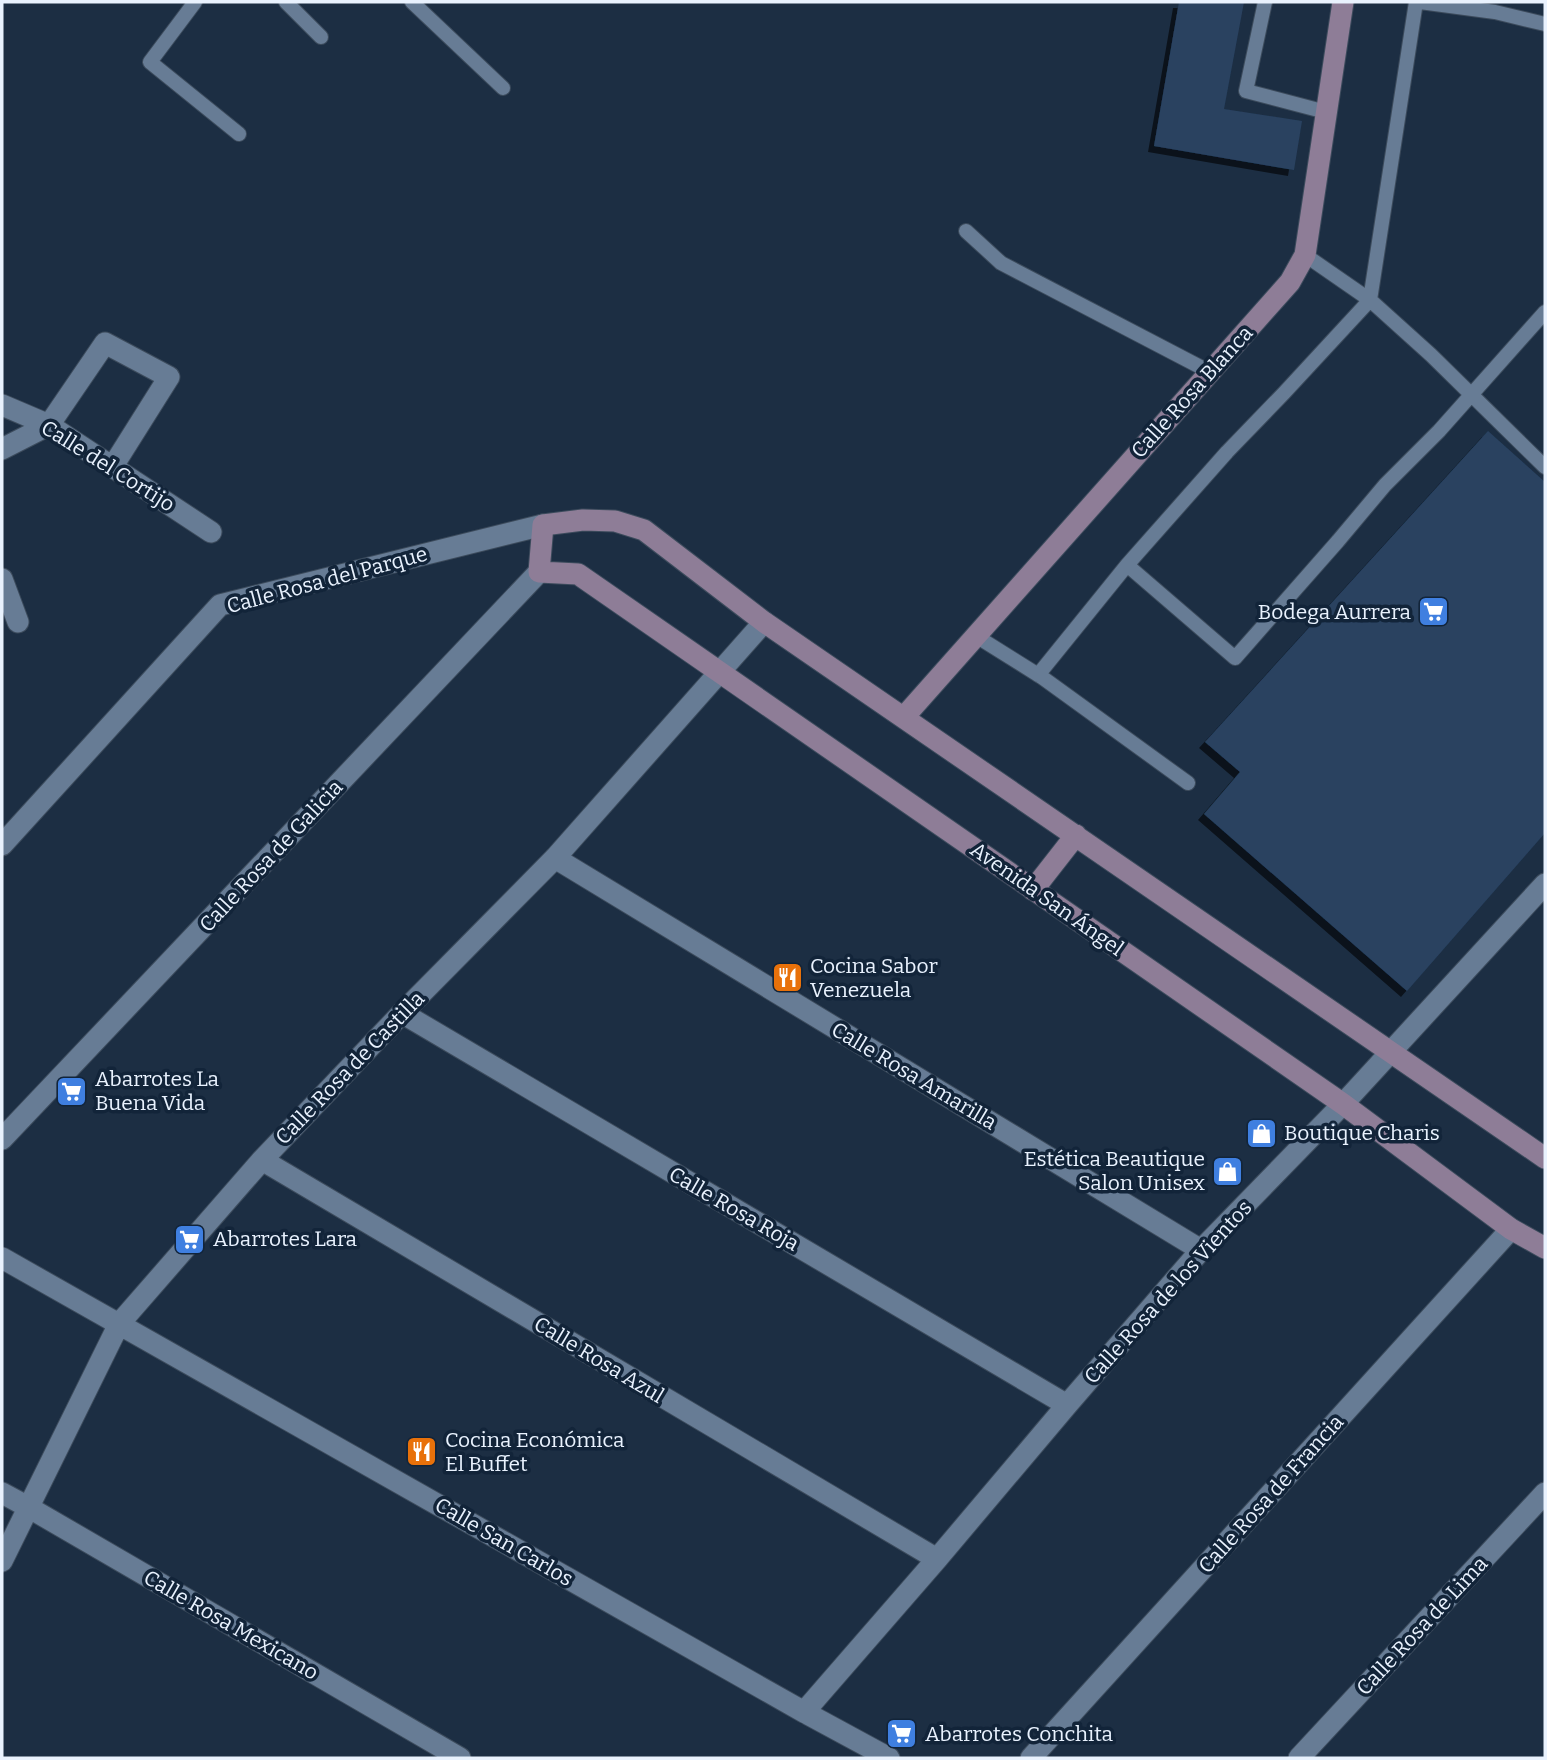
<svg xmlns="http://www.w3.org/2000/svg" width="1547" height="1760" font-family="Bitter,serif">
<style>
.building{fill:#294261;filter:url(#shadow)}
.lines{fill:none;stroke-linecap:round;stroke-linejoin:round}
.lane-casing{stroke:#3c4b5c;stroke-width:16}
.street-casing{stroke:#3c4b5c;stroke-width:23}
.secondary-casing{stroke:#3c4b5c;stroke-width:23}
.lane{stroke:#677c95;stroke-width:14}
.street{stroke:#677c95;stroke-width:21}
.secondary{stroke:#8e7d97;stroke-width:21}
.labels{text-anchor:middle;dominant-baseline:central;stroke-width:7;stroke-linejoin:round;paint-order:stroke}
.street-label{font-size:21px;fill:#e9f2fe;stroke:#122439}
.poi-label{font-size:21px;fill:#e9f2fe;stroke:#122439;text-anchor:start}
</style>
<defs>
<filter id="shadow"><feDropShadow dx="-6" dy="6" stdDeviation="0" flood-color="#0009"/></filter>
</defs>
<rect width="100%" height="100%" fill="#1c2e43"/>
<path class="building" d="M1179 2H1244L1224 109 1302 121 1294 170 1154 146Z
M1488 431 1545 482V833L1407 991 1204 814 1240 772 1205 742Z"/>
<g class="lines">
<defs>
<path id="lane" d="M195 2 150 62 239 134
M286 2 321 37
M412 2 503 88
M1265 2 1246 91 1326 112
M1420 2 1495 12 1545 24
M966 231 1001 263 1210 372
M1305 255 1370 300 1431 355 1545 467
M1127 565 1235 658 1338 541 1385 485 1439 431 1545 312
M976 636 1043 678 1188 783
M1038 675 1127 565 1227 452 1284 393 1370 300 1416 2"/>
<path id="street" d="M2 405 49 425 211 532
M2 449 49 425 105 343 169 377 113 466
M2 579 18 622
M2 845 220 605 543 525
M555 858 1201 1250
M402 1013 1067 1405
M2 1139 539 572
M262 1160 937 1559
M2 1258 804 1712 889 1758
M2 1493 28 1507 460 1758
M2 1561 119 1324 262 1160 402 1013 555 858 764 622
M804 1712 937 1559 1067 1405 1201 1250 1343 1104 1545 884
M1031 1758 1511 1229
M1299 1758 1545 1493"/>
<path id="secondary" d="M904 717 1290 282 1305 255 1343 2
M1033 890 1076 835
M1545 1158 764 622 644 530 615 521 583 520 543 525 539 572 578 574 1343 1104 1511 1229 1545 1248"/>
</defs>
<use href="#lane" class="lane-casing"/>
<use href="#street" class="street-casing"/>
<use href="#secondary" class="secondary-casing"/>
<use href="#lane" class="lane"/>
<use href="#street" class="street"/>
<use href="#secondary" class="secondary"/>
</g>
<defs>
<symbol id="supermarket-square" viewBox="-11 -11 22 22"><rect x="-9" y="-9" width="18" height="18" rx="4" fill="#3f7fe0" stroke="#122439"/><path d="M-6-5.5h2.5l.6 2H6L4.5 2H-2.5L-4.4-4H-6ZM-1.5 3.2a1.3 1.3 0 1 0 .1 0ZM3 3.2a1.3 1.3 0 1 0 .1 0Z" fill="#fff"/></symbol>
<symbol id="restaurant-square" viewBox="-11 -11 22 22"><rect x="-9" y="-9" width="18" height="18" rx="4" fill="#e8710a" stroke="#122439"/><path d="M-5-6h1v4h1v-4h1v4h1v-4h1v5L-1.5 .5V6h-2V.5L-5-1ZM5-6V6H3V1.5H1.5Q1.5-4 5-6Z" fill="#fff"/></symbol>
<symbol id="shop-square" viewBox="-11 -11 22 22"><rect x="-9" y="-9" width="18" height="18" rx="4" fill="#3f7fe0" stroke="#122439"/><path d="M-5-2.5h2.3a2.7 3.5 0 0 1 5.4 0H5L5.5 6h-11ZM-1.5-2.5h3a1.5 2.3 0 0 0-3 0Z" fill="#fff"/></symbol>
</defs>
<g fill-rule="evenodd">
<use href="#supermarket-square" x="1416" y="594" width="35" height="35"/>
<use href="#restaurant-square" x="770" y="960" width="35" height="35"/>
<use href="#supermarket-square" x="54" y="1074" width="35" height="35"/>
<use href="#shop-square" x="1244" y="1116" width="35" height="35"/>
<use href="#shop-square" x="1210" y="1154" width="35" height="35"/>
<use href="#supermarket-square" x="172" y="1222" width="35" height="35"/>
<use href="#restaurant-square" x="404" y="1434" width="35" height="35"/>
<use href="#supermarket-square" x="884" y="1716" width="35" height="35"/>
</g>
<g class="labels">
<g class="street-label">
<text transform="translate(1192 392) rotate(-48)">Calle Rosa Blanca</text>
<text transform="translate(108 466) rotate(32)">Calle del Cortijo</text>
<text transform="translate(327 580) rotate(-15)">Calle Rosa del Parque</text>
<text transform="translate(271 856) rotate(-47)">Calle Rosa de Galicia</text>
<text transform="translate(1047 899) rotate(35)">Avenida San Ángel</text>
<text transform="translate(350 1068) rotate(-46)">Calle Rosa de Castilla</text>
<text transform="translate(914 1076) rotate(31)">Calle Rosa Amarilla</text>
<text transform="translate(734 1209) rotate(30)">Calle Rosa Roja</text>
<text transform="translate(1168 1292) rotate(-48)">Calle Rosa de los Vientos</text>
<text transform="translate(599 1360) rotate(31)">Calle Rosa Azul</text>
<text transform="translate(1271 1494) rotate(-48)">Calle Rosa de Francia</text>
<text transform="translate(504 1542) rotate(30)">Calle San Carlos</text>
<text transform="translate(231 1625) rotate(30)">Calle Rosa Mexicano</text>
<text transform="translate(1422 1626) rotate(-47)">Calle Rosa de Lima</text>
</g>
<g class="poi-label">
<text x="1411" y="612" text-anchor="end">Bodega Aurrera</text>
<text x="810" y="966">Cocina Sabor<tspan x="810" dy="24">Venezuela</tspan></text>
<text x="95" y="1079">Abarrotes La<tspan x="95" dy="24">Buena Vida</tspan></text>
<text x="1284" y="1133">Boutique Charis</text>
<text x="1205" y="1159" text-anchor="end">Estética Beautique<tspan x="1205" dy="24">Salon Unisex</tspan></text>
<text x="213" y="1239">Abarrotes Lara</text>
<text x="445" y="1440">Cocina Económica<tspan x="445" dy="24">El Buffet</tspan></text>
<text x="925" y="1734">Abarrotes Conchita</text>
</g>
</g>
<rect width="1547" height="1760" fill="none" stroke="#e9f2fe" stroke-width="7"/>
</svg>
